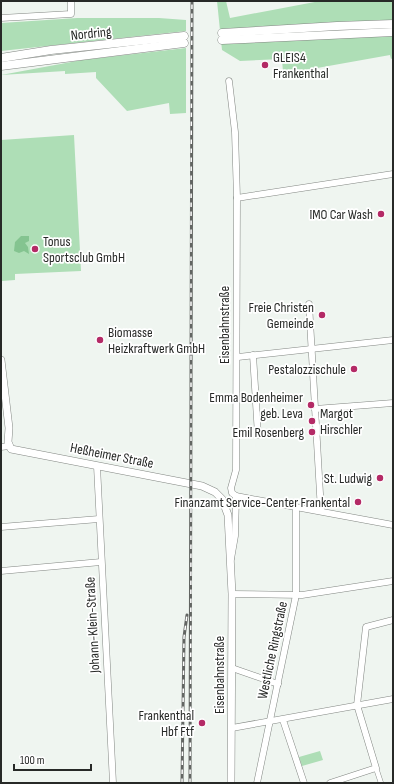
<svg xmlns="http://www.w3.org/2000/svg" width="394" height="784" viewBox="0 0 394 784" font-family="'Sofia Sans Condensed',sans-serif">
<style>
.green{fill:#aedeb6}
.water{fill:#84c490}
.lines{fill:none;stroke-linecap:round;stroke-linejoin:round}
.pedestrian-casing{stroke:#828682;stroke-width:5.5}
.minor-casing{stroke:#828682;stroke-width:7}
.tertiary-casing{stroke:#828682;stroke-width:8}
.secondary-casing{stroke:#828682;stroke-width:9}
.pedestrian{stroke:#fff;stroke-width:4.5}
.minor{stroke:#fff;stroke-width:6}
.tertiary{stroke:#fff;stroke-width:7}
.secondary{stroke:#fff;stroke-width:8}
.rail-casing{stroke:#626562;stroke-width:3}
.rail{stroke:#fff;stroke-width:1.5;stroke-dasharray:4.5;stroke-linecap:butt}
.poi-dot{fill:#b42a66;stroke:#fff;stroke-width:1.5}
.labels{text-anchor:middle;stroke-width:3.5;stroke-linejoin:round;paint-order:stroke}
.street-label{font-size:14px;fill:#272927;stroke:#fff}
.poi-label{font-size:14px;fill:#272927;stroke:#fff;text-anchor:end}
</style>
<rect width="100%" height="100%" fill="#eff5f0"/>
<g class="green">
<path d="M217 1H226L230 18 320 1H393V58L391 59 390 55 306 70 283 72 282 59 240 61 222 50Z"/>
<path d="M77 18H159L186 20V31L1 51V23Z"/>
<path d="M186 48V113L170 114 169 103 127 111 96 78V72L65 74V71L1 75 82 60Z"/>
<path d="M74 135 81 271 15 274V280L2 281 1 140Z"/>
<path d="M320 751 323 760 302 766 299 757Z"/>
</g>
<path class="water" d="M21 236H29V241L25 243 28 247 29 254 24 251 19 253 14 251 15 242Z"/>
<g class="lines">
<defs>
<path id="pedestrian" d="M376 768 381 783"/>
<g id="minor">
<path d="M1 18 71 14V1"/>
<path d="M229 81 235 132 237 198 236 470 231 488 232 493 236 496 235 536 231 559"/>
<path d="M237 198 393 174"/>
<path d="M309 304 321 511"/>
<path d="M253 355 258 435"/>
<path d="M238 357 393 340"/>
<path d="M315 409 393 403"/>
<path d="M1 447 9 446"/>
<path d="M97 466 113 783"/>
<path d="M236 496 393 525"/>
<path d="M1 527 99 519"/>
<path d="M1 571 101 562"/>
<path d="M232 594 302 595 393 581"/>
<path d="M232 668 278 684"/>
<path d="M283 720 304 783"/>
<path d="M232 728 393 699"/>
<path d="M257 783 296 595V507"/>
<path d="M330 783 376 768 357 705 366 627 393 620"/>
</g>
<path id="tertiary" d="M1 360 9 428 8 442 11 449 202 486 215 492 222 499 228 515 232 594 231 783"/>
<g id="secondary">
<path d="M222 33 337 26 393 24"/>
<path d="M222 40 393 32"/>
<path d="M1 58 51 50 184 36"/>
<path d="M1 66 184 43"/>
</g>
</defs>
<use href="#pedestrian" class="pedestrian-casing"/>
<use href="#minor" class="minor-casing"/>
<use href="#tertiary" class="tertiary-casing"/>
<use href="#secondary" class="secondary-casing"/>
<use href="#pedestrian" class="pedestrian"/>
<use href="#minor" class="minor"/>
<use href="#tertiary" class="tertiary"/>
<use href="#secondary" class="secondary"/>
<defs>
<g id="rail">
<path d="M182 783 184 637 187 615"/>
<path d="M190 783C192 522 190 262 192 1"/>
</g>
</defs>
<use href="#rail" class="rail-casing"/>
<use href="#rail" class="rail"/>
</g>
<g class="poi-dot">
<circle cx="265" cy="65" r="4"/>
<circle cx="381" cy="214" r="4"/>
<circle cx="35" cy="249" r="4"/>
<circle cx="322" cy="315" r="4"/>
<circle cx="100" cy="340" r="4"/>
<circle cx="354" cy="369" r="4"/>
<circle cx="311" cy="405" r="4"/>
<circle cx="312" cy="421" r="4"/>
<circle cx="312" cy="432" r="4"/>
<circle cx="380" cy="478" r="4"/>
<circle cx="358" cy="502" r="4"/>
<circle cx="202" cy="723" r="4"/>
</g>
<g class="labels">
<g class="street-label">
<text transform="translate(91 33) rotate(-6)" y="5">Nordring</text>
<text transform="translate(224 325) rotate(-90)" y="5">Eisenbahnstraße</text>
<text transform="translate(112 455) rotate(11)" y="5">Heßheimer Straße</text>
<text transform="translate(92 625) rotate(-93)" y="5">Johann-Klein-Straße</text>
<text transform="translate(272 650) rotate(-78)" y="5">Westliche Ringstraße</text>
<text transform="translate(219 675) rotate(-90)" y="5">Eisenbahnstraße</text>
</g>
<g class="poi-label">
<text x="273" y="62" text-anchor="start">GLEIS4<tspan x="273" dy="16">Frankenthal</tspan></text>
<text x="373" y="219">IMO Car Wash</text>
<text x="43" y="246" text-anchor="start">Tonus<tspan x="43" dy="16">Sportsclub GmbH</tspan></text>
<text x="314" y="312">Freie Christen<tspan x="314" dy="16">Gemeinde</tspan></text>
<text x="108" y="337" text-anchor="start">Biomasse<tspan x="108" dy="16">Heizkraftwerk GmbH</tspan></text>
<text x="346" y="374">Pestalozzischule</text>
<text x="303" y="402">Emma Bodenheimer<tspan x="303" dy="16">geb. Leva</tspan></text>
<text x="320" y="418" text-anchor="start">Margot<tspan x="320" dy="16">Hirschler</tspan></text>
<text x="304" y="437">Emil Rosenberg</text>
<text x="372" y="483">St. Ludwig</text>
<text x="350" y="507">Finanzamt Service-Center Frankental</text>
<text x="194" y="720">Frankenthal<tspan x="194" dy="16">Hbf Ftf</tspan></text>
</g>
</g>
<rect width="394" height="784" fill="none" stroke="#272927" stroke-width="4"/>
<path d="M14 764v6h77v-6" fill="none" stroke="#272927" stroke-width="2"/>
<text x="20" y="764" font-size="12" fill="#272927" stroke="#ffffff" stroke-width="3" paint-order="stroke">100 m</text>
</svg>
